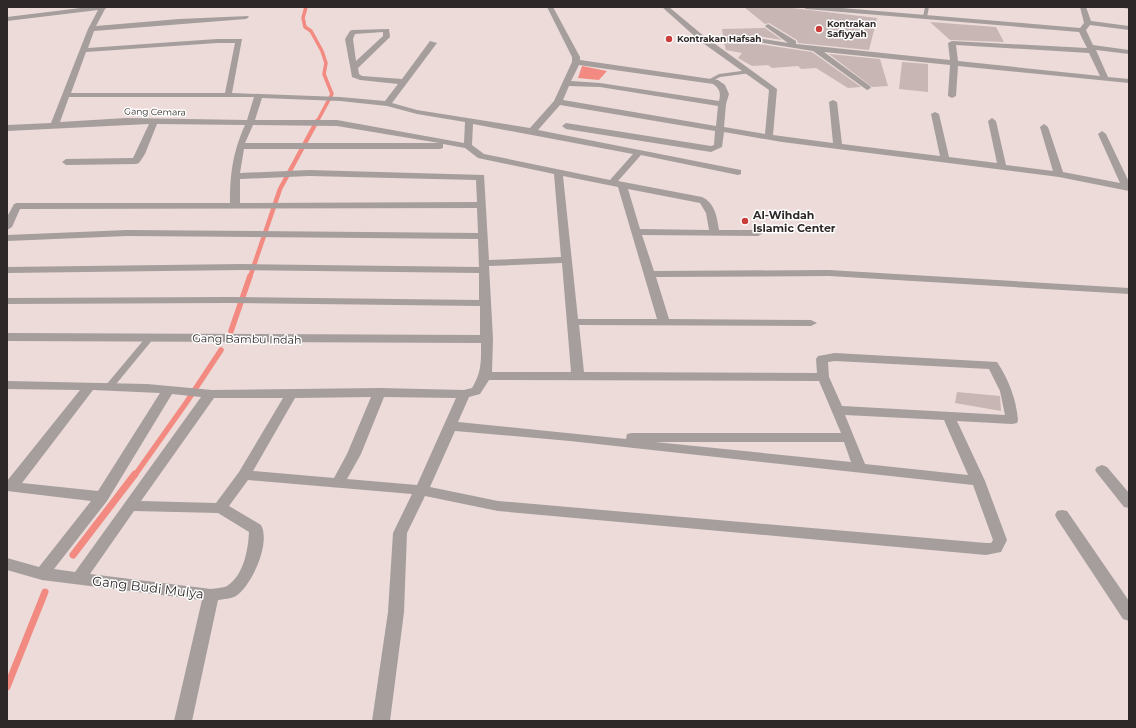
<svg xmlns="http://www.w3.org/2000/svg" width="1136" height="728" viewBox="0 0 1136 728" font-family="Montserrat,sans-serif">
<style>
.water{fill:#f28a81}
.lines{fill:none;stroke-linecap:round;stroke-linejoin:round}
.stream-far3{stroke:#f28a81;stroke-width:3.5}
.stream-far2{stroke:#f28a81;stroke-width:4.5}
.stream-far1{stroke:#f28a81;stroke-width:5.5}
.stream{stroke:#f28a81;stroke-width:7}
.building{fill:#c7b6b4}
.lane{fill:#a59e9d;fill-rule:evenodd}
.street{fill:#a59e9d;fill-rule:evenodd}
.poi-dot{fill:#cb3d3a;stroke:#fff;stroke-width:1.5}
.labels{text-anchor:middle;stroke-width:3;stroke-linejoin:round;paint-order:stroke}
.far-poi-label{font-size:9px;font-weight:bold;fill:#2f2828;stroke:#fff;text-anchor:start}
.far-street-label{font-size:9px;fill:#2f2828;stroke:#fff}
.poi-label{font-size:11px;font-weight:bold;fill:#2f2828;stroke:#fff;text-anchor:start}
.street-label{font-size:11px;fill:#2f2828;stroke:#fff}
.near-street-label{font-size:13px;fill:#2f2828;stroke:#fff}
</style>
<rect width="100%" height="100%" fill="#ecdbd8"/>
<path class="water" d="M582 66 607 71 599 80 578 78Z"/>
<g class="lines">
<path class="stream-far3" d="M306 7 303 18 305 27 311 31 322 51 326 63 324 74 332 94 317 122"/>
<path class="stream-far2" d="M250 277 280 189 317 121"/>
<g class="stream-far1">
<path d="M231 331 250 276"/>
<path d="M135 475 186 403 221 350"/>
</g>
<g class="stream">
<path d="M73 555 135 474"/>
<path d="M7 687 45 592"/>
</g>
</g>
<g class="building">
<path d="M744 7H784L877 18 869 50 798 43 797 40 769 23 765 24Z"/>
<path d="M930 22 996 27 1004 42 950 40Z"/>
<path d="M765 28 782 40 758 36H723L722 29Z"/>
<path d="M724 43 758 44 812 52 861 87 848 88 816 68 801 69 798 66 772 68 768 65 752 66 738 58 742 53 726 50Z"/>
<path d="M829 54 880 59 888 86 872 87Z"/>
<path d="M902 62 928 64V92L899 89Z"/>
<path d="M957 392 1000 396 1001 411 955 403Z"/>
</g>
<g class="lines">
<g class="lane">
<path d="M925 7H929L927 17 925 18 923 17Z"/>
<path d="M749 70 751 71V73L720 77 709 83 706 81 719 74Z"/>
<path d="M147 336H153L154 338 112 389H106L105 387 106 385Z"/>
</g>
<g class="street">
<path d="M89 7H108L105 9 96 26 179 19 248 16 249 17 246 19 94 31 88 48 217 39H242L232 93 340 97 385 101 398 84 360 80 352 77 345 39 350 31 352 30 389 29 390 37 358 68 359 74 362 76 402 79 430 41 437 43 392 103 417 110 530 128 554 101 572 62V57L547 7H553L580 57V60L718 80 725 85 729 94 726 104 724 127 765 134 769 90 700 41 662 7H669L705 37 758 38 788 43 766 27 765 26 768 24 796 41V44L950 60 948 43 952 41 1087 48 1079 32 806 9 803 7H830L1080 28 1084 23 1080 7H1086L1091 21 1129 26V30L1090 25 1086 30 1093 45 1129 50V54L1096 50 1108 77 1129 79V83L958 66 956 96 952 98 948 96 950 65 824 52 870 86 871 88 867 90 813 51 758 42 711 41 777 89 773 135 833 143 829 102 833 100 837 102 842 144 940 156 931 114 935 112 939 114 949 157 997 163 988 121 992 118 996 121 1006 165 1053 171 1040 127 1044 124 1048 127 1063 172 1120 183 1098 134 1102 131 1106 134 1129 182V191L1059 177 782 142 724 132 722 147 711 152 566 129 562 126 566 123 711 146 714 145 715 131 560 105 538 130 741 170V174L738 175 641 155 618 181 702 197C715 203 717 217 719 230H758L763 233 758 236 642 235 654 271 829 270 1129 288V294L829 276 656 277 669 319 811 320 817 323 811 326 579 325 584 372 817 373 816 359 818 356 835 353 997 362C1009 380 1016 399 1018 420L1017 423 1012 424 957 421 985 481 1007 540 1001 552 986 555 498 511 425 496 407 533 404 612 390 721H372L388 612 393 533 412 494 248 480 229 506 261 525C271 543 252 585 236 596 231 599 223 599 218 600L192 721H174L202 600 42 580 7 570V558L39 567 91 501 7 491V481L80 390 7 389V381L147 384 212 390 380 388 464 390 472 388C482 371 481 361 481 343L7 341V333L480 335V306L228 303 7 304V298L228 297 479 300V273L242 270 7 273V267L242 264 479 267 478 239 127 236 7 241V235L127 230 478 233 477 208 20 209 12 227 7 230V217L14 204 17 203H230C230 173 233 152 245 125L157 124 145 154 139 163 136 164 66 165 62 162 66 159 133 158 149 124 7 131V125L51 123 88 29 98 10 7 21V17ZM383 32V36L356 61 353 39 355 34ZM217 43H235L225 93H71L86 52ZM956 45 1089 53 1100 76 958 61ZM579 65 713 84C720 89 721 93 719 101L600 83 571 81ZM569 86 600 87 718 106 716 126 563 100ZM69 97H254L247 120 126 118 60 122ZM262 98 340 101 387 106 417 114 465 122 464 143 337 120H255ZM473 124 633 154 610 180 484 154 472 145ZM253 125 337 126 439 143H245ZM443 144 465 148 478 158 554 174 561 257 489 260 484 175 309 170 240 173 244 149H440L443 148ZM309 176 476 180 477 202 240 203V179ZM563 176 618 187 657 319H578ZM628 189 700 203 706 213 709 230 640 229ZM562 263 571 372H492L493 339 489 266ZM835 361 989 369 1000 391 1005 415 842 406 829 377 828 362ZM489 380 819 381 841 433H632L627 434 626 439 458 422 469 397 480 394ZM93 390 160 393 98 491 22 483ZM172 394 201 397 75 572 54 569 107 501ZM371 397 347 454 334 478 253 471 295 398ZM384 397 456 398 417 485 347 479 361 454ZM214 398H283L239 472 216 503 141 501ZM845 415 944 420 968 475 865 464ZM455 431 570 441 973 485 993 540 991 543H986L498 501 430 487ZM655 442H844L851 462ZM134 511 218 513 249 532C248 550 244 575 227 586 223 588 216 588 211 589L90 574Z"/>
<path d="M1123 7H1129V9L1124 8Z"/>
<path d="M1102 465 1107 467 1129 493V508L1124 507 1097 473 1095 470 1097 467Z"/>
<path d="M1062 510 1067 511 1129 601V621L1123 619 1057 519 1055 515 1057 511Z"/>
</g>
</g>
<g class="poi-dot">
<circle cx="819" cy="29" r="4"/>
<circle cx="669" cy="39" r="4"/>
<circle cx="745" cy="221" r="4"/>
</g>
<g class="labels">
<g class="far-poi-label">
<text x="827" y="27">Kontrakan<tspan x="827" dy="10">Safiyyah</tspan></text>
<text x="677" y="42">Kontrakan Hafsah</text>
</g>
<g class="far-street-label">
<text transform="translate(155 112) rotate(1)" y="3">Gang Cemara</text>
</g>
<g class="poi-label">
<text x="753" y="219">Al-Wihdah<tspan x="753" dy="13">Islamic Center</tspan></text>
</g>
<g class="street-label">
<text transform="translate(247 339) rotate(1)" y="4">Gang Bambu Indah</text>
</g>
<g class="near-street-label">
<text transform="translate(148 587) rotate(7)" y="5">Gang Budi Mulya</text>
</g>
</g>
<rect width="1136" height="728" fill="none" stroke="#2f2828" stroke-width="16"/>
</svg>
